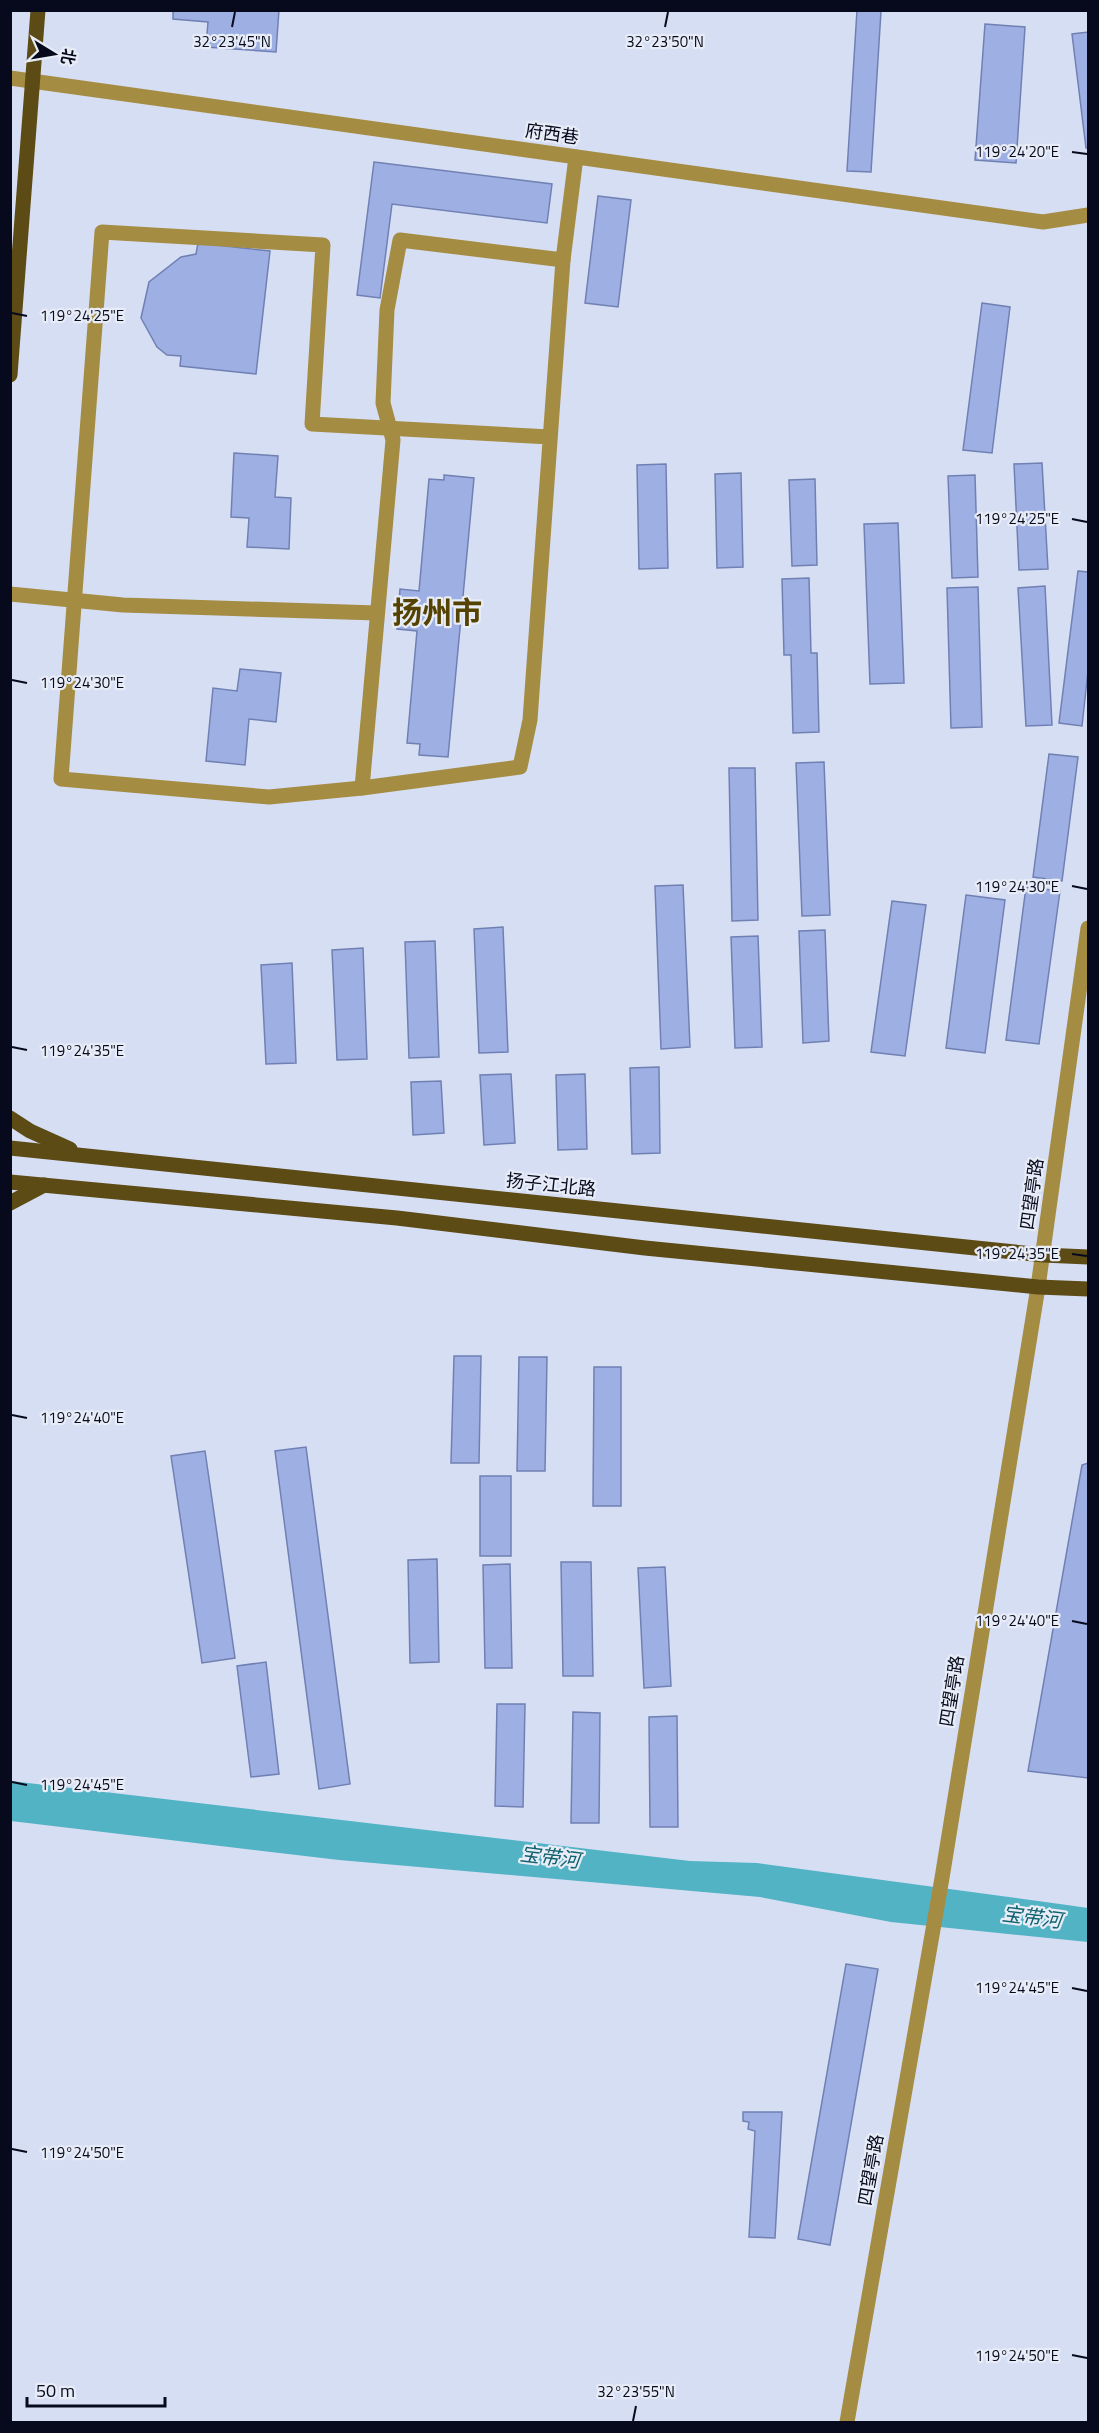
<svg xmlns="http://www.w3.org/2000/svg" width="1099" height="2433" viewBox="0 0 1099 2433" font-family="'Titillium Web','Noto Sans SC',sans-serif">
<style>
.water{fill:#51b3c4}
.building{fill:#9eafe4;stroke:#7080b2;stroke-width:1.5}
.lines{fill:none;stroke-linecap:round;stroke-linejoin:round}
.minor{stroke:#a58c43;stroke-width:15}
.major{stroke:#5d4b16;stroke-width:15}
.ticks{fill:none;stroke:#060a1c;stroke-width:2}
.labels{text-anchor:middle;stroke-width:4.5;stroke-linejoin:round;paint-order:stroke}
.street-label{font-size:18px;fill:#060a1c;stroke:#e7ecf7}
.water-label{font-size:20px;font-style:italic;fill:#10626e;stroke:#e7ecf7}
.town-label{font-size:30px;font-weight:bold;fill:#554200;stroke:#e7ecf7}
.ticks-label{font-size:15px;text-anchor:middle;fill:#060a1c;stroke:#e7ecf7;stroke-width:4.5;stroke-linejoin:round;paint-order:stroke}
</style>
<rect width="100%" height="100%" fill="#d6def4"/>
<path class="water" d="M11 1781 690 1861 757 1863 1067 1905 1088 1908V1942L891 1922 760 1897 339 1860 11 1821Z"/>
<g class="building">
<path d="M173 10H279L276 52 206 47 208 22 173 19Z"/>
<path d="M857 10 881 11 871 172 847 171Z"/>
<path d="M985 24 1025 27 1016 163 975 160Z"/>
<path d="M1088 32V148H1086L1072 34Z"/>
<path d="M374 162 552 184 547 223 392 204 380 298 357 295Z"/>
<path d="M598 196 631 200 618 307 585 303Z"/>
<path d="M198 243 270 251 256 374 180 366 181 356 167 355 157 347 141 318 149 282 181 257 196 254Z"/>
<path d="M982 303 1010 307 992 453 963 450Z"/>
<path d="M234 453 278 456 275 497 291 498 289 549 247 547 249 518 231 517Z"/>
<path d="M1042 463 1048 569 1019 570 1014 464Z"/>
<path d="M666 464 668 568 639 569 637 465Z"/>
<path d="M741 473 743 567 717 568 715 474Z"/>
<path d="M444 475 474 478 448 757 419 755 420 744 407 743 417 631 397 629 400 589 419 591 429 479 444 480Z"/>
<path d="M975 475 978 577 952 578 948 476Z"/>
<path d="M815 479 817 565 792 566 789 480Z"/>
<path d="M898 523 904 683 870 684 864 524Z"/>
<path d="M1078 571 1088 572V671L1082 726 1059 723Z"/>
<path d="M809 578 811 653H817L819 732 793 733 791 655H784L782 579Z"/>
<path d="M1045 586 1052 725 1026 726 1018 588Z"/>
<path d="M978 587 982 727 951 728 947 588Z"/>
<path d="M240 669 281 673 276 722 249 719 245 765 206 761 213 688 237 691Z"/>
<path d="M1049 754 1078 757 1062 881 1033 877Z"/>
<path d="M824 762 830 915 802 916 796 763Z"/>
<path d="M729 768H755L758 920 732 921Z"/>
<path d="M683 885 690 1047 661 1049 655 886Z"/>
<path d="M1026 887 1060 891 1039 1044 1006 1040Z"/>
<path d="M966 895 1005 900 985 1053 946 1048Z"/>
<path d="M892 901 926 905 905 1056 871 1052Z"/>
<path d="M503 927 508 1052 479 1053 474 929Z"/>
<path d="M825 930 829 1041 803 1043 799 931Z"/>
<path d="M758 936 762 1047 735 1048 731 937Z"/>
<path d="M435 941 439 1057 409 1058 405 942Z"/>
<path d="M363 948 367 1059 337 1060 332 950Z"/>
<path d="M292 963 296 1063 266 1064 261 965Z"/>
<path d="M659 1067 660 1153 632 1154 630 1068Z"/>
<path d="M511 1074 515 1143 484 1145 480 1075Z"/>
<path d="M585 1074 587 1149 558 1150 556 1075Z"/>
<path d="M441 1081 444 1133 413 1135 411 1082Z"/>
<path d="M454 1356H481L479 1463H451Z"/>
<path d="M519 1357H547L545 1471H517Z"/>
<path d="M594 1367H621V1506H593Z"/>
<path d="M306 1447 350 1784 319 1789 275 1451Z"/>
<path d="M205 1451 235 1658 202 1663 171 1456Z"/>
<path d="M1088 1463V1778L1028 1771 1082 1465Z"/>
<rect x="480" y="1476" width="31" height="80"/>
<path d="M437 1559 439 1662 410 1663 408 1560Z"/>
<path d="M561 1562H591L593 1676H563Z"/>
<path d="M510 1564 512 1668H485L483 1565Z"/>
<path d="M665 1567 671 1686 644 1688 638 1568Z"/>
<path d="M266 1662 279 1774 251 1777 237 1666Z"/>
<path d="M497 1704H525L523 1807 495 1806Z"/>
<path d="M573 1712 600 1713 599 1823H571Z"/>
<path d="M677 1716 678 1827H650L649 1717Z"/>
<path d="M846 1964 878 1969 830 2245 798 2239Z"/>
<path d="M743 2112H782L775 2238 749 2237 755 2131 748 2129 749 2122 743 2121Z"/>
</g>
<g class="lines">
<g class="minor">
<path d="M10 78 1043 222 1088 215"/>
<path d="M550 437 312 424 323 245 102 232 61 779 269 797 362 788 520 767 530 720 563 260 576 157"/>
<path d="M10 594 123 605 377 613"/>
<path d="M362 788 393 440 383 403 387 310 400 240 563 260"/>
<path d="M847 2422 942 1878 1038 1287 1088 928"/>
</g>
<g class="major">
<path d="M10 375 38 10"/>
<path d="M10 1118 30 1131 70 1149"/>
<path d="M10 1148 1043 1255 1088 1257"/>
<path d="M10 1182 397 1218 645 1248 1038 1287 1088 1289"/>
<path d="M10 1203 44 1185"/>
</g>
</g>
<path class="ticks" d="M232 27 235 12M665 27 668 12M1072 152 1087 154M12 313 27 316M1072 519 1087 522M12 680 27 683M1072 886 1087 889M12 1047 27 1050M1072 1254 1087 1256M12 1415 27 1418M1072 1621 1087 1624M12 1782 27 1785M1072 1988 1087 1991M12 2149 27 2152M1072 2355 1087 2358M633 2421 636 2406"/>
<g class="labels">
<g class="street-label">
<text transform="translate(552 134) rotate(8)" y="6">府西巷</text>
<text transform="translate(551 1185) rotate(6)" y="6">扬子江北路</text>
<text transform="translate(1032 1194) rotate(-82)" y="6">四望亭路</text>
<text transform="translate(952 1691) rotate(-81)" y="6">四望亭路</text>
<text transform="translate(871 2170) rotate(-80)" y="6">四望亭路</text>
</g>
<g class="water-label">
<text transform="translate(550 1857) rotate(7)" y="7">宝带河</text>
<text transform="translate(1032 1917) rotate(7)" y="7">宝带河</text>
</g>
<g class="town-label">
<text x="437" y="623">扬州市</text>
</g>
</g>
<g class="ticks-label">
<text x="232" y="47">32°23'45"N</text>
<text x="665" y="47">32°23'50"N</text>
<text x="1017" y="157">119°24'20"E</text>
<text x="82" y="321">119°24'25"E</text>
<text x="1017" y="524">119°24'25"E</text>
<text x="82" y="688">119°24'30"E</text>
<text x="1017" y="892">119°24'30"E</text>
<text x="82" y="1056">119°24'35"E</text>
<text x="1017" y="1259">119°24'35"E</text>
<text x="82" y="1423">119°24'40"E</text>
<text x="1017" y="1626">119°24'40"E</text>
<text x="82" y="1790">119°24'45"E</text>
<text x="1017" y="1993">119°24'45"E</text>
<text x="82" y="2158">119°24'50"E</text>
<text x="1017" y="2361">119°24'50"E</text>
<text x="636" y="2397">32°23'55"N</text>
</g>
<rect width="1099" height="2433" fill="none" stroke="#060a1c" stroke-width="24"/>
<g transform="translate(54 54) rotate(101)" stroke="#e7ecf7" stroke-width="4.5" paint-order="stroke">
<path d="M0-4.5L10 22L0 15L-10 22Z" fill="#060a1c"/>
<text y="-9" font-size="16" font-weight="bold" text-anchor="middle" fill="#060a1c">北</text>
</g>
<path d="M27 2397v9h138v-9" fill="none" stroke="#060a1c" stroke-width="3"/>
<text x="36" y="2397" font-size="18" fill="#060a1c" stroke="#e7ecf7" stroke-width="4.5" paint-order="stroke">50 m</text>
</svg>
